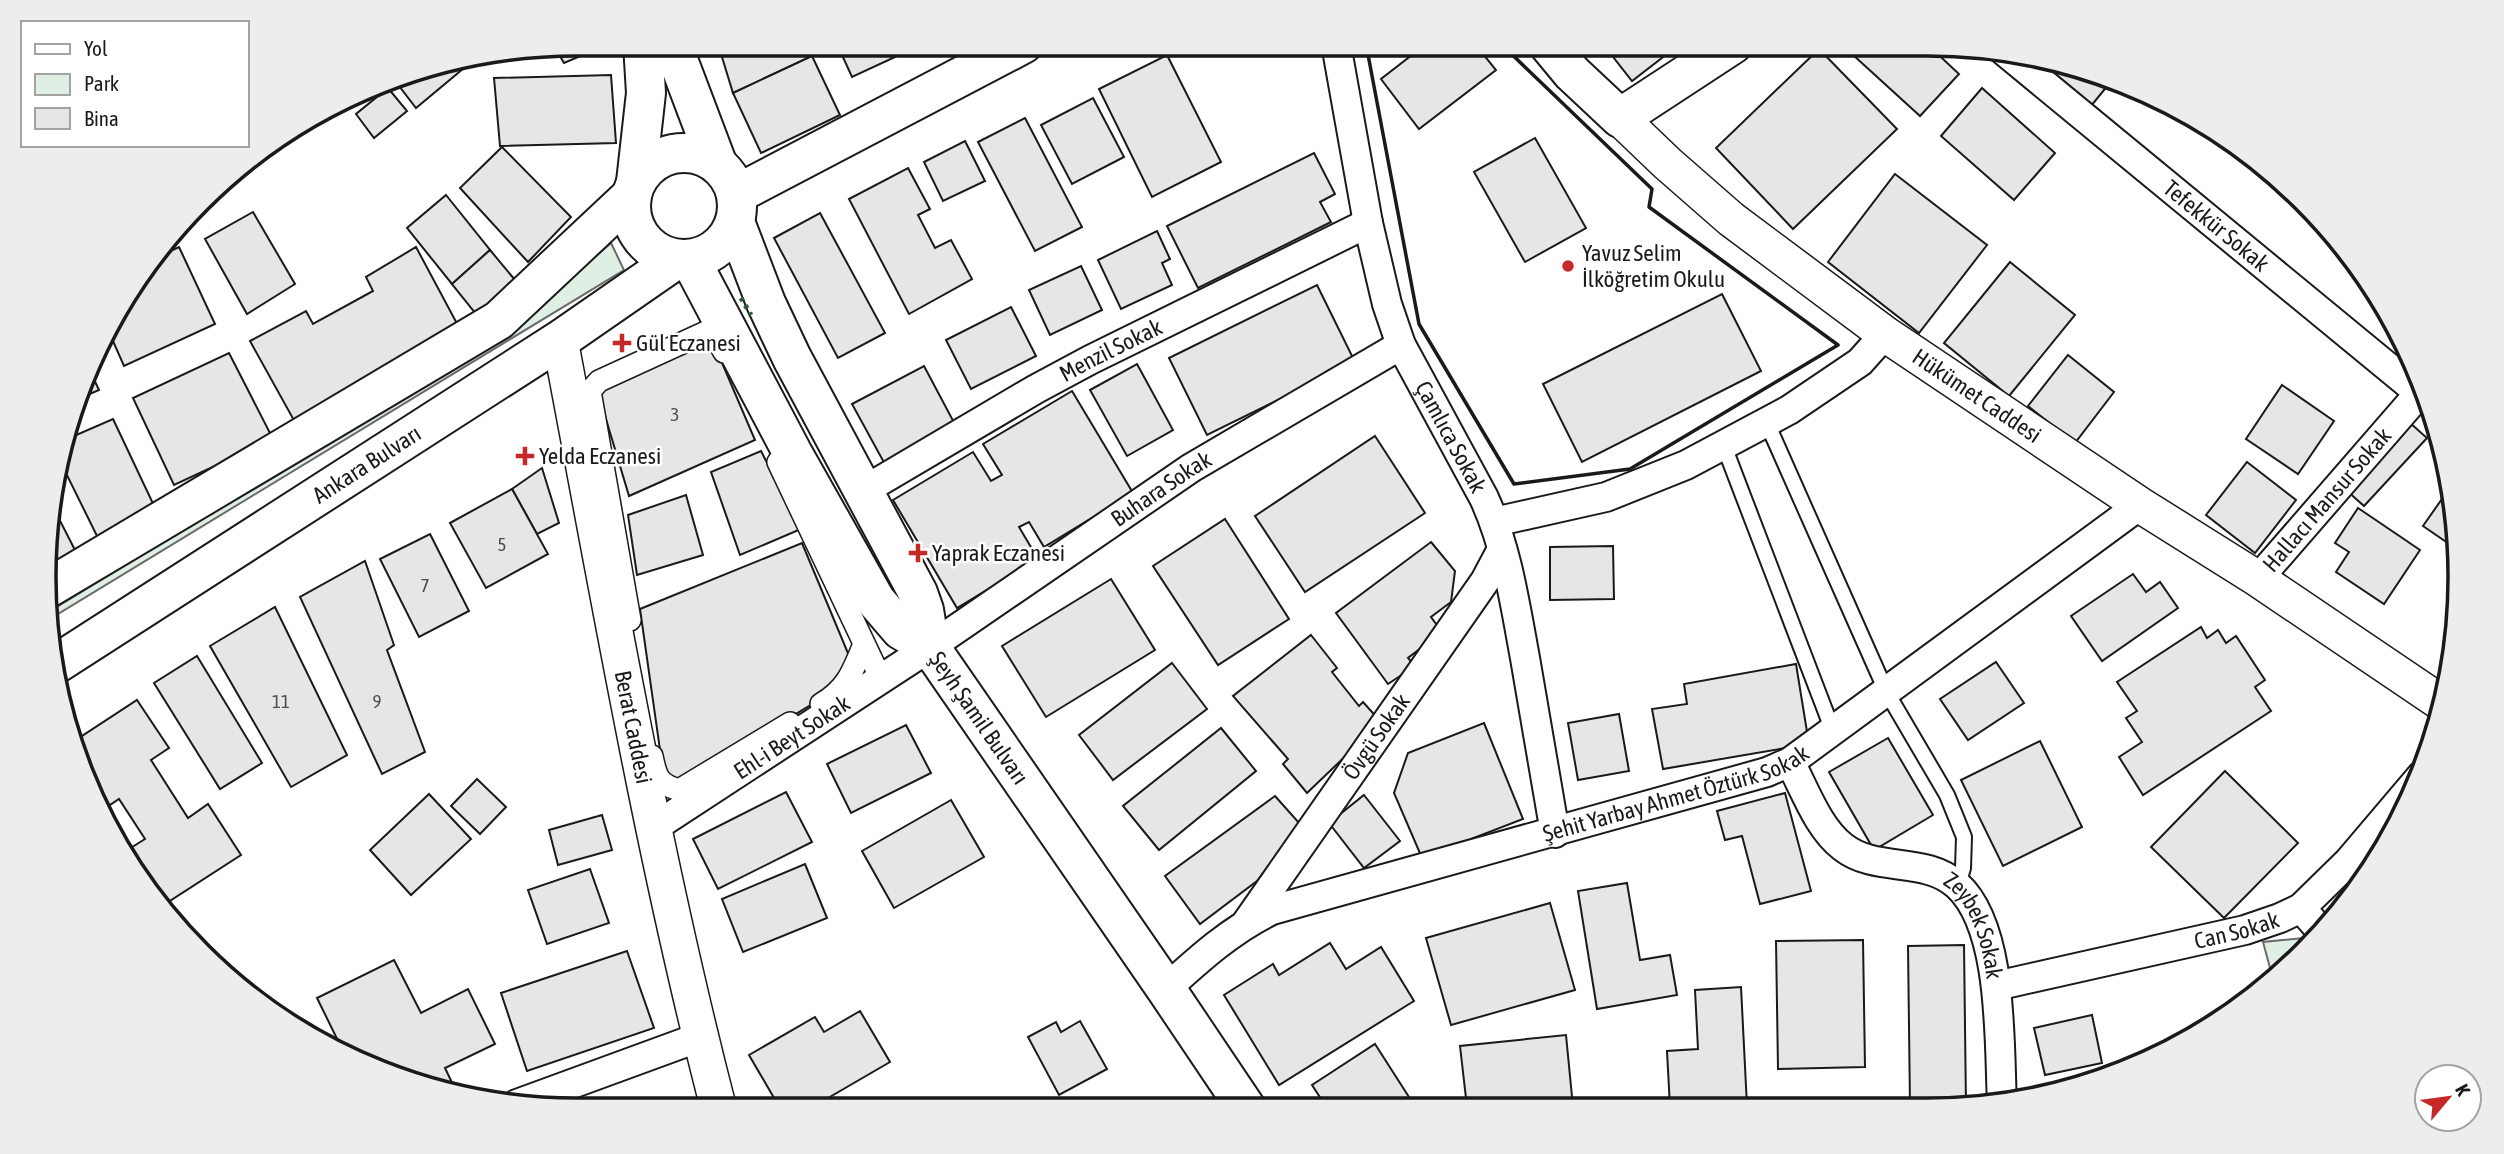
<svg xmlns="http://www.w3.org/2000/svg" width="2504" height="1154" viewBox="0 0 2504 1154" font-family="'Asap Condensed',sans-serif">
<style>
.green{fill:#e0efe3;stroke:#6a6a6a;stroke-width:2}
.building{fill:#e6e6e6;stroke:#1a1a1a;stroke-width:2}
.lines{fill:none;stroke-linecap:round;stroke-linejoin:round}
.service-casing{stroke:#1a1a1a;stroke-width:18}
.pedestrian-casing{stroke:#1a1a1a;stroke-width:24}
.minor-casing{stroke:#1a1a1a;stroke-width:32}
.tertiary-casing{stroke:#1a1a1a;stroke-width:38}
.secondary-casing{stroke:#1a1a1a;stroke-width:42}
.service{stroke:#fff;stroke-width:14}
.pedestrian{stroke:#fff;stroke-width:21}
.minor{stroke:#fff;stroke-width:28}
.tertiary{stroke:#fff;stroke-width:35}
.secondary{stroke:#fff;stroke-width:38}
.hedge{stroke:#2b5a34;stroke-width:5;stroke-dasharray:3.5 5;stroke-linecap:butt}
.wall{stroke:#1a1a1a;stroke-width:3.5}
.poi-dot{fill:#c62828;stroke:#fff;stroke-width:2.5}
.labels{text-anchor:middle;stroke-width:5;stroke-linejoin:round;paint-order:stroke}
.number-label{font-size:19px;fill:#4d4d4d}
.street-label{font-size:23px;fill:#1a1a1a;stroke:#fff}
.poi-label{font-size:23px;fill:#1a1a1a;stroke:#fff;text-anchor:start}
.rim{fill:none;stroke:#1a1a1a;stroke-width:3.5}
</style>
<rect width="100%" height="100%" fill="#fff"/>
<g class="green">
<path d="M611 243 624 270 48 620 47 613 476 350 556 290Z"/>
<path d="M2314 937 2273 979 2263 942Z"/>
</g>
<g class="building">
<path d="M577 44H609L564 63 557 51 540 58 536 50Z"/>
<path d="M718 44H806L812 56 733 93Z"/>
<path d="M837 44H904L908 51 852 77Z"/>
<path d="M1412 44H1475L1496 70 1419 129 1381 79 1417 51Z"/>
<path d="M1603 44H1680L1632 81Z"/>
<path d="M1841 44H1927L1959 74 1920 116Z"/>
<path d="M1819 49 1897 129 1793 229 1716 148Z"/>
<path d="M2028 54H2031L2113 79 2091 106Z"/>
<path d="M1167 55 1221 162 1152 197 1099 89Z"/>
<path d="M812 56 840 115 761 153 733 93Z"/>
<path d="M461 63 464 68 416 108 393 78 405 72Z"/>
<path d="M611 75 616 143 500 146 494 78Z"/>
<path d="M388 88 407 111 374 138 356 114Z"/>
<path d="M1982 88 2055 153 2014 200 1941 136Z"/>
<path d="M1093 98 1124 157 1072 184 1041 125Z"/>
<path d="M1025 118 1082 227 1035 251 978 142Z"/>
<path d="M1535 138 1586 228 1525 262 1474 172Z"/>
<path d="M965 141 985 181 943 201 924 162Z"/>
<path d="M502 147 571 217 528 262 460 188Z"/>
<path d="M1314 153 1335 194 1320 202 1331 222 1198 288 1167 226Z"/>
<path d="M908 168 930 209 918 215 935 248 951 240 972 279 909 314 849 199Z"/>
<path d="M1895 174 1987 245 1919 333 1828 262Z"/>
<path d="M446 195 490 250 452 284 407 228Z"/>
<path d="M253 212 295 284 247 314 205 239Z"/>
<path d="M820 213 885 333 838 358 774 238Z"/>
<path d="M1157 231 1170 259 1162 263 1172 285 1121 309 1098 260Z"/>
<path d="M179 247 215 324 124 366 108 330 115 311 160 256Z"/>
<path d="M416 247 461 331 296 424 250 341 306 311 313 324 373 291 366 277Z"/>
<path d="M490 250 515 280 476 314 452 284Z"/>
<path d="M2010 262 2075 315 2009 396 1944 343Z"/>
<path d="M1081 266 1102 310 1050 335 1029 290Z"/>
<path d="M1317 285 1355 362 1207 435 1169 358Z"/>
<path d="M1722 294 1761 371 1582 462 1543 384Z"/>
<path d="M1011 307 1036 356 971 389 946 340Z"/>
<path d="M711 337 755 440 629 496 597 389Z"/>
<path d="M229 353 273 439 174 485 133 398Z"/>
<path d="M2068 355 2114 392 2075 443 2028 406Z"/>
<path d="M1137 364 1173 430 1127 456 1090 390Z"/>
<path d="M924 366 958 430 887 468 852 404Z"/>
<path d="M91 373 99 390 83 397Z"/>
<path d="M2282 385 2334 421 2298 474 2246 439Z"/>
<path d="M1072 391 1133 493 1044 547 1029 522 1019 527 1038 559 957 608 893 500 973 452 991 481 1002 475 983 444Z"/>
<path d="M113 419 157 512 98 538 59 459 67 439Z"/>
<path d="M2409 422 2427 438 2364 506 2346 490Z"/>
<path d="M1375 436 1425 513 1305 592 1255 516Z"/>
<path d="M761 451 801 529 740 555 711 472Z"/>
<path d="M2247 462 2296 500 2255 553 2206 515Z"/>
<path d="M542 468 559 523 537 534 512 489Z"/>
<path d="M2451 486 2458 550 2423 526Z"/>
<path d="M512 489 548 554 486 588 450 523Z"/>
<path d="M686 495 703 555 637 575 628 515Z"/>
<path d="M51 503 77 554 45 568Z"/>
<path d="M2358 508 2420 550 2384 604 2336 572 2349 552 2335 543Z"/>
<path d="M1225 519 1289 619 1218 665 1153 566Z"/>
<path d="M430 534 469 611 419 637 380 559Z"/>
<path d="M1431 542 1455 571 1451 602 1431 617 1442 632 1408 658 1415 666 1388 684 1336 613Z"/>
<path d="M802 543 850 658 835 690 680 785 663 771 640 609Z"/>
<path d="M1613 546 1614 599 1550 600V547Z"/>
<path d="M365 561 394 645 387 650 425 752 382 774 300 597Z"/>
<path d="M2133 574 2146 592 2160 582 2178 608 2102 661 2071 616Z"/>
<path d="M1111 579 1155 650 1046 717 1002 646Z"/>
<path d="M275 607 347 755 291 787 210 646Z"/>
<path d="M2201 627 2207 638 2218 630 2226 643 2236 636 2265 680 2255 687 2271 711 2143 795 2119 757 2142 742 2126 718 2137 711 2117 682Z"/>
<path d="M1311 635 1337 668 1332 672 1359 706 1363 702 1381 722 1307 793 1283 764 1288 759 1233 696Z"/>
<path d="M197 656 262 763 220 789 154 683Z"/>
<path d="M1996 662 2024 703 1968 740 1940 699Z"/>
<path d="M1172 663 1207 709 1113 780 1079 735Z"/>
<path d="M1796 664 1809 744 1663 769 1652 709 1687 704 1684 684Z"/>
<path d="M137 700 169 748 151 760 188 818 208 804 241 855 165 904 129 849 145 839 119 799 104 809 76 740Z"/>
<path d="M1619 714 1629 771 1578 780 1568 723Z"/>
<path d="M1484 723 1523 819 1422 858 1394 793 1408 753Z"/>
<path d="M906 725 931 773 851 813 827 764Z"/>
<path d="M1221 728 1256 771 1159 850 1123 806Z"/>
<path d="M1888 738 1933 815 1874 850 1829 772Z"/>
<path d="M2040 741 2082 827 2003 866 1961 780Z"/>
<path d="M2225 771 2298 843 2224 918 2151 847Z"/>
<path d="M477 779 506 807 480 834 451 806Z"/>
<path d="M786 792 812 842 718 889 693 839Z"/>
<path d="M1785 793 1811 891 1760 904 1742 836 1725 840 1717 811Z"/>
<path d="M429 794 471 839 411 895 370 850Z"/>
<path d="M1364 795 1400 841 1364 868 1329 823Z"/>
<path d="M1275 796 1300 824 1257 881 1200 924 1165 876Z"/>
<path d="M951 800 984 857 894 908 862 851Z"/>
<path d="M602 815 612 850 558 865 549 830Z"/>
<path d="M805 864 827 918 743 952 722 899Z"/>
<path d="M590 869 609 923 547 944 528 890Z"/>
<path d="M1627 883 1640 960 1670 955 1677 995 1597 1009 1578 891Z"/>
<path d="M1550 903 1575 990 1451 1025 1426 938Z"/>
<path d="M1863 940 1865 1067 1778 1069 1776 941Z"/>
<path d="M1330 943 1346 969 1381 947 1414 1001 1279 1085 1224 995 1273 964 1279 975Z"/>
<path d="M1964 945 1966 1106H1910L1908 946Z"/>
<path d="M627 951 654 1028 527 1071 501 993Z"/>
<path d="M394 960 421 1013 468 989 495 1044 445 1068 455 1089 448 1092 373 1070 343 1051 317 998Z"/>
<path d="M1741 987 1747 1106 1670 1107 1667 1051 1698 1049 1695 990Z"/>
<path d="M860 1011 890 1062 809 1109 781 1110 749 1055 815 1017 824 1032Z"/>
<path d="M2092 1015 2102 1063 2045 1075 2034 1028Z"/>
<path d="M1080 1021 1107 1069 1059 1095 1028 1037 1056 1022 1061 1032Z"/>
<path d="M1566 1035 1573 1107H1467L1460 1046Z"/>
<path d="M1375 1044 1416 1108H1327L1312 1085Z"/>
<path d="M654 1100 657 1110H622Z"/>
</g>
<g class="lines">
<defs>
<g id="service">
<path d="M1767 423 1886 691 1947 795 1964 837 1963 868 1958 885"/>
<path d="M1724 446 1833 731"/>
</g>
<g id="pedestrian">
<path d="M778 462 881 679"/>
<path d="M630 620 590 391 599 381 706 332 717 339 724 352"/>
<path d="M821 704C847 689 853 671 864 644"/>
<path d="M652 756C656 776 658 784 679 790L790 723"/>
</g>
<g id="minor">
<path id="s1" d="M1336 44 1368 223 1387 304 1401 345 1484 498C1507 548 1515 604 1525 658 1535 716 1545 775 1555 833"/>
<path id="s2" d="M2004 51 2428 400"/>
<path id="s3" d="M863 491 1036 389 1090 360 1368 223"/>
<path d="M1494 522 1606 497 1686 465 1789 410 1860 362 1885 334"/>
<path id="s4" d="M2258 579 2424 388"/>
<path id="s5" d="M1790 762C1805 790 1818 828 1843 847 1876 873 1925 856 1957 885 2004 927 1999 1045 2002 1104"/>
<path id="s6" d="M653 828 930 647 1191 468 1401 345"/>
<path d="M2301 908 2321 931"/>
<path id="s7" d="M1247 922 1485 581 1502 549"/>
<path id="s8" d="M1996 986 2245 930 2280 918 2301 908 2348 862 2421 776"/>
<path id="s9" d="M1166 989C1200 958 1231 930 1272 910L1767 772 1790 762 2140 505"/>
<path d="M517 1104 700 1037"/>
</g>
<g id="tertiary">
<path id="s10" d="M1620 118 1667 163 1731 219 1885 334 2140 505 2258 579 2443 704"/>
<path id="s11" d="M560 340C609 597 653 856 719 1110"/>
</g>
<g id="secondary">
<path d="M672 44 717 163"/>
<path d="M1548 44 1572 73 1620 118 1733 44"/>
<circle cx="684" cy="206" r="53"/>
<path d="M636 182 646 93 643 44"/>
<path d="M737 194 1023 44"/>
<path id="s12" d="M735 222 766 303 792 358 918 593 924 610 930 647 1166 989 1246 1108"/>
<path d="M690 259 792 452 876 601 901 630 930 647"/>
<path d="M45 590 499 320 631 196"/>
<path id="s13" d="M53 666 560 340 677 259"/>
</g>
</defs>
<use href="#service" class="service-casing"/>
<use href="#pedestrian" class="pedestrian-casing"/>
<use href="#minor" class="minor-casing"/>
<use href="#tertiary" class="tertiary-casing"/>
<use href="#secondary" class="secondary-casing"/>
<use href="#service" class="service"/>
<use href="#pedestrian" class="pedestrian"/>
<use href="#minor" class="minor"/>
<use href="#tertiary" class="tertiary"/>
<use href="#secondary" class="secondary"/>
<path class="hedge" d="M741 298 751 315"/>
<path class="wall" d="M1366 44 1419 324 1514 484 1630 469 1838 345 1649 207 1652 189 1501 44"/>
</g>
<g class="poi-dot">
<circle cx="1568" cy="266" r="7"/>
<path d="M618.5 332.5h7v7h7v7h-7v7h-7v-7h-7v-7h7z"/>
<path d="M521.5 445.5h7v7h7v7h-7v7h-7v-7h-7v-7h7z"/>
<path d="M914.5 542.5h7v7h7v7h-7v7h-7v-7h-7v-7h7z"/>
</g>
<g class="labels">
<g class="number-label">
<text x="675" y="421">3</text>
<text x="502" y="551">5</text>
<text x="425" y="592">7</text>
<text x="281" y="708">11</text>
<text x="377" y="708">9</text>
</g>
<g class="street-label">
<text dy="8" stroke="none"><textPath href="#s2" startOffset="275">Tefekkür Sokak</textPath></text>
<text dy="8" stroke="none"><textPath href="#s3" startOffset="285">Menzil Sokak</textPath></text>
<text dy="8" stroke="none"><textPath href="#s10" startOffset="453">Hükümet Caddesi</textPath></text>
<text dy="8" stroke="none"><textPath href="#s1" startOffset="413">Çamlıca Sokak</textPath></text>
<text dy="8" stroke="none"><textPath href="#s13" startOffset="373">Ankara Bulvarı</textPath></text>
<text dy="8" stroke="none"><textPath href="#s6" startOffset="611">Buhara Sokak</textPath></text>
<text dy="8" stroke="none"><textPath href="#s4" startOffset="105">Hallacı Mansur Sokak</textPath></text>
<text dy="8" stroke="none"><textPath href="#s12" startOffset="556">Şeyh Şamil Bulvarı</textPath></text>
<text dy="8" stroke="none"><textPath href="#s11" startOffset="394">Berat Caddesi</textPath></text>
<text dy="8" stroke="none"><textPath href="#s6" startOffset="166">Ehl-i Beyt Sokak</textPath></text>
<text dy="8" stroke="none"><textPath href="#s7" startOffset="226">Övgü Sokak</textPath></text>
<text dy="8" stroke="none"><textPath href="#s9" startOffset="553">Şehit Yarbay Ahmet Öztürk Sokak</textPath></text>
<text dy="8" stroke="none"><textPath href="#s8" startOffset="247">Can Sokak</textPath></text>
<text dy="8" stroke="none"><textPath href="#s5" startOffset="268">Zeybek Sokak</textPath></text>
</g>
<g class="poi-label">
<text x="1582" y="261">Yavuz Selim<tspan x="1582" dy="26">İlköğretim Okulu</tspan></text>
<text x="636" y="351">Gül Eczanesi</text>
<text x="539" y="464">Yelda Eczanesi</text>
<text x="932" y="561">Yaprak Eczanesi</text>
</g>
</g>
<path d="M0 0H2504V1154H0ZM577 56H1927A521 521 0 0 1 2448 577V577A521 521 0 0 1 1927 1098H577A521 521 0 0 1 56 577V577A521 521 0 0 1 577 56Z" fill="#ededed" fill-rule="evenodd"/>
<path class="rim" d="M577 56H1927A521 521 0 0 1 2448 577V577A521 521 0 0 1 1927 1098H577A521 521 0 0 1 56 577V577A521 521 0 0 1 577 56Z"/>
<rect x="21" y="21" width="228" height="126" fill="#ffffff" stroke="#a3a3a3" stroke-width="2"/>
<rect x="35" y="44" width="35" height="10" fill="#ffffff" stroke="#a3a3a3" stroke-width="2"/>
<text x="84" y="56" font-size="21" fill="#1a1a1a">Yol</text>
<rect x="35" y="74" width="35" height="21" fill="#e0efe3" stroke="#a3a3a3" stroke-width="2"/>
<text x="84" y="91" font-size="21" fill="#1a1a1a">Park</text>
<rect x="35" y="108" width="35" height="21" fill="#e6e6e6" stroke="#a3a3a3" stroke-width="2"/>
<text x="84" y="126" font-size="21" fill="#1a1a1a">Bina</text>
<g transform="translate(2448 1098) rotate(61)"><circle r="33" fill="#ffffff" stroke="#a3a3a3" stroke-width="2"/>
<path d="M0-5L12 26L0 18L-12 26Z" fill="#c62828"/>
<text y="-10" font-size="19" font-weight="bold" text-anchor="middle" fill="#1a1a1a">K</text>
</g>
</svg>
